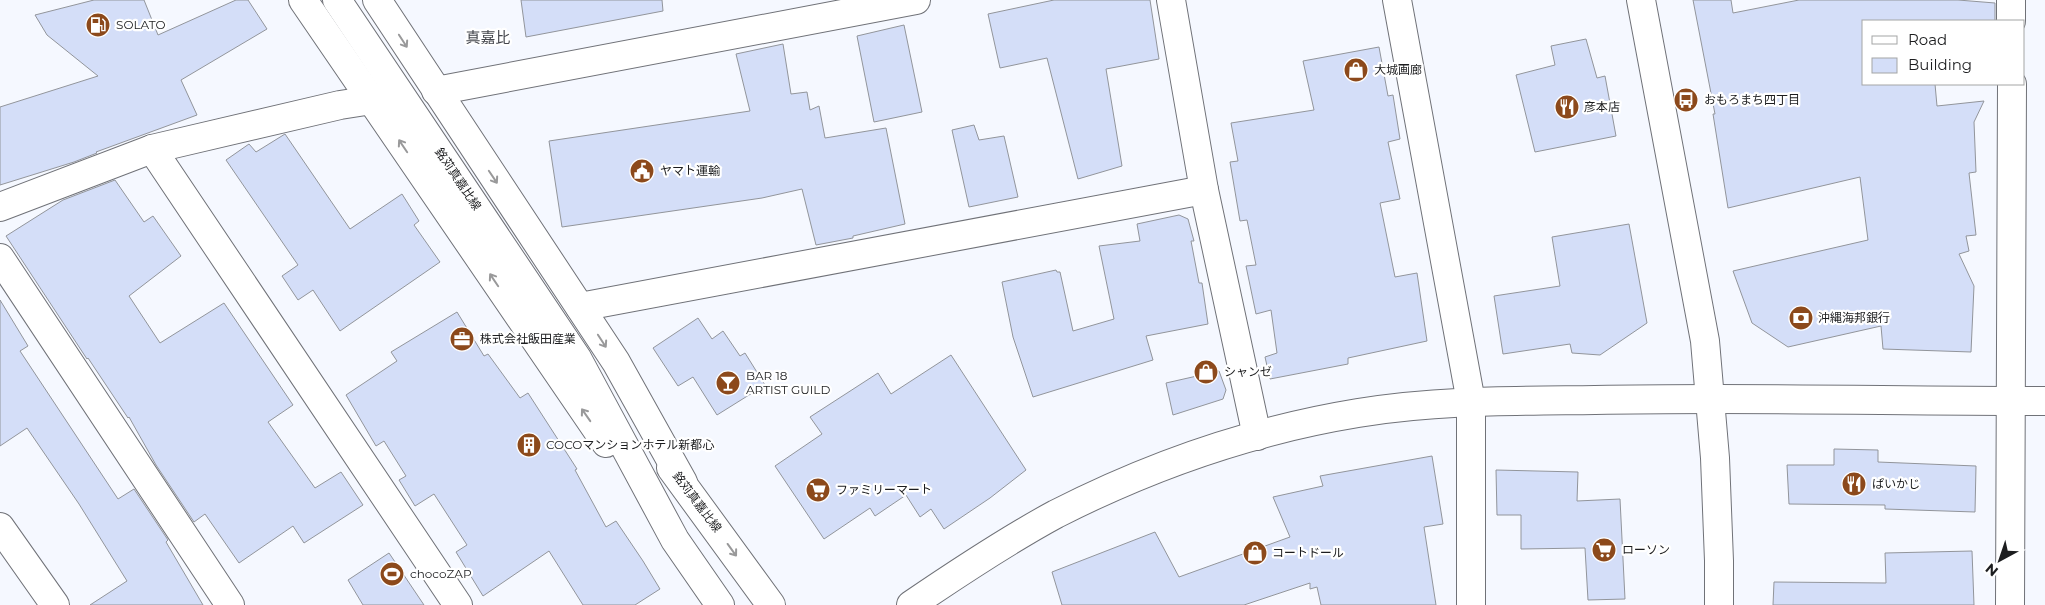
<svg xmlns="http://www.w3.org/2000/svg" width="2045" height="605" viewBox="0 0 2045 605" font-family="Montserrat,'Noto Sans JP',sans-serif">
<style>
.building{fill:#d4def8;stroke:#92959b}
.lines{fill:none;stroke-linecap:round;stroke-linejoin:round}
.street-casing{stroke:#707278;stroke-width:30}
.secondary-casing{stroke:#707278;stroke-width:30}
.street{stroke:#fff;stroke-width:28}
.secondary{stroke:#fff;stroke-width:28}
.oneway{stroke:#99999a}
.labels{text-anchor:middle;stroke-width:4.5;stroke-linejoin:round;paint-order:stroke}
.poi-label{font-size:12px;fill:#1c1d1f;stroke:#fff;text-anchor:start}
.street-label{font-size:12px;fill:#1c1d1f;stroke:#fff}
.quarter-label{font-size:15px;fill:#44464c;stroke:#fff}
</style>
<rect width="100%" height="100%" fill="#f5f8ff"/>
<g class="building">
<path d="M94 0H144L158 35 236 0H248L267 29 181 80 197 115 96 152 97 153 74 162 0 185V107L98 76 47 35 35 15Z"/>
<path d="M521 0H662L663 11 526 37Z"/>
<path d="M1054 0H1150L1159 59 1106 69 1122 166 1078 179 1047 58 1000 68 988 14Z"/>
<path d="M1693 0H1731L1733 13 1799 0H1958L1995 3V21H1864V84H1935L1937 106 1984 101 1974 122 1976 172 1969 173 1976 235 1966 236 1969 251 1959 254 1974 286 1971 352 1883 349 1881 326 1788 347 1752 323 1733 271 1868 240 1860 177 1728 208 1713 114H1715Z"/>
<path d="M904 25 922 112 874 122 857 36Z"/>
<path d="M1586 39 1597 78 1605 76 1616 136 1535 152 1516 75 1555 65 1551 46Z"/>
<path d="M783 44 791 94 807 92 810 110 819 106 825 138 886 128 905 224 853 236V238L816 245 802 189 762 198 562 227 549 141 750 111 736 54Z"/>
<path d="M1379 47 1388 96 1393 95 1400 139 1388 142 1400 199 1380 203 1395 277 1417 273 1427 341 1348 358V364L1270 379 1265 357 1277 353 1271 310 1256 314 1246 266 1256 265 1247 220 1240 221 1230 162 1238 161 1231 123 1314 110 1303 61Z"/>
<path d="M974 125 979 140 1004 136 1018 197 969 207 952 130Z"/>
<path d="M285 134 350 229 402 194 419 221 414 225 440 262 340 331 313 290 298 300 282 276 298 265 226 160 249 144 256 152Z"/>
<path d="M115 180 144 222 153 216 181 256 129 296 160 343 224 303 293 405 268 422 315 488 341 472 363 505 304 543 293 526 239 563 205 514 194 522 156 465 129 417 128 418 88 358 87 359 6 236 63 200Z"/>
<path d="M1179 215 1188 219 1194 241H1191L1199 283H1202L1208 324 1146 336 1153 360 1033 397 1013 337 1002 282 1056 270 1057 272H1060L1073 331 1114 319 1099 246 1140 241 1137 224Z"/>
<path d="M1629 224 1647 323 1600 355 1572 353 1570 344 1503 354 1494 296 1560 286 1552 237Z"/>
<path d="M0 300 28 346 20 351 118 499 134 489 168 540 166 542 203 605H90L127 581 79 504 27 428 0 446Z"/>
<path d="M457 312 484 356 488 354 520 398 528 393 577 469 575 470 606 527 616 521 643 561 660 589 635 605H583L549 551 483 596 456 552 467 545 434 494 415 506 399 480 406 476 384 441 376 446 346 395 397 361 391 352Z"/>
<path d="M698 318 712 339 723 331 740 356 745 353 765 385 717 415 693 377 678 386 653 348Z"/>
<path d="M951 355 1026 470 990 498 944 529 931 509 920 517 906 495 875 516 870 508 824 539 775 466 822 434 810 417 878 373 891 394Z"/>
<path d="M1219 371 1226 390 1223 399 1173 415 1166 383Z"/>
<path d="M1834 449 1878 450V462L1976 466 1975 512 1885 509V505L1789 504 1787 465H1834Z"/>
<path d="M1432 456 1443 524 1424 527 1436 605H1321L1317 587 1310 589V583L1244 605H1062L1052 572 1155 532 1179 577 1290 537 1273 497 1323 486 1320 476Z"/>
<path d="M1496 470 1578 472 1577 501 1620 499 1625 599 1588 600 1585 548 1521 549V515H1497Z"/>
<path d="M1972 551 1974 605H1773L1774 582 1886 583 1885 553Z"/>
<path d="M389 553 424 605H363L348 580Z"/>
</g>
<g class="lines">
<defs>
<g id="street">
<path d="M1171 0 1204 190 1257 436"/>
<path d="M1397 0 1471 402V605"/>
<path d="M2011 0V21"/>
<path d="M436 91 916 0"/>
<path d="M152 149 458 605"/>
<path d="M0 207 152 149 340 105 372 100"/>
<path d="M0 258 230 605"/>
<path d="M580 307 1204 190"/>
<path d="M0 527 55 605"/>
<path d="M2010 605 2012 84"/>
</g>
<g id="secondary">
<path d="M303 0 606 443"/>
<path d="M337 0 577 358 675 540 720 605"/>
<path d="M377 0 616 362 683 482"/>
<path d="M1641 0 1705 341 1715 458 1719 561V605"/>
<path d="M671 468 771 605"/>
<path d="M911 605C958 573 1006 541 1056 514 1150 466 1254 430 1358 413 1437 400 1516 401 1595 400 1745 397 1895 401 2045 401"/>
</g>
</defs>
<use href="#street" class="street-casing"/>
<use href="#secondary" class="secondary-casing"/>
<use href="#street" class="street"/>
<use href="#secondary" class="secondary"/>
</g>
<defs><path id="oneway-shaft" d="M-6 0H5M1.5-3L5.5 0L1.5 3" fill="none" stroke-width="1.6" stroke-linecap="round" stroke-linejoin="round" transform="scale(1.25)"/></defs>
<g class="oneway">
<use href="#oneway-shaft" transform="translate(403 41) rotate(57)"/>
<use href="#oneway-shaft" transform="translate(403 146) rotate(-124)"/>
<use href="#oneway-shaft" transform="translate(493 177) rotate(56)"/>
<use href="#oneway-shaft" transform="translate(494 280) rotate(-124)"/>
<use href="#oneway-shaft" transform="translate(602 341) rotate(57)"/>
<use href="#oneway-shaft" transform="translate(586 415) rotate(-125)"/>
<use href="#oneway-shaft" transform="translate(732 550) rotate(54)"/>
</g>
<defs>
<symbol id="fuel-disc" viewBox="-11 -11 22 22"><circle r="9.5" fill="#8c491b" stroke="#fff"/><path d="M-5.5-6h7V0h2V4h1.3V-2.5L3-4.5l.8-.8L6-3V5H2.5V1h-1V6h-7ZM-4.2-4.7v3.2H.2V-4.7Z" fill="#fff"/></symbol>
<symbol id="shop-disc" viewBox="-11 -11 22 22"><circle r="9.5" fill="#8c491b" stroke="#fff"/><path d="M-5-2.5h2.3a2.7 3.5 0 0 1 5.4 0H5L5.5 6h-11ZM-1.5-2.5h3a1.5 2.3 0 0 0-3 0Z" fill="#fff"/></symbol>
<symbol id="bus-disc" viewBox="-11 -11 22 22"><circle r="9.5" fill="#8c491b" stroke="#fff"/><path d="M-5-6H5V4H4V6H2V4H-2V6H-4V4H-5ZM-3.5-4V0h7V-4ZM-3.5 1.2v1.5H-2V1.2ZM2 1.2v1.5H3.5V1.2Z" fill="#fff"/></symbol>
<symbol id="restaurant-disc" viewBox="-11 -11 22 22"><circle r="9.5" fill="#8c491b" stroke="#fff"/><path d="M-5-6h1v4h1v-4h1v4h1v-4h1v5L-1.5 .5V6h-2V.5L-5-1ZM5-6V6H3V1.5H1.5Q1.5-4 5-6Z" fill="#fff"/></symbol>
<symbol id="civic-disc" viewBox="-11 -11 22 22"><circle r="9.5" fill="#8c491b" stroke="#fff"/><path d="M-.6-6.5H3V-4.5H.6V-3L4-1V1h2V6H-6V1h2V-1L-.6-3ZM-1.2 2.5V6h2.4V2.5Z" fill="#fff"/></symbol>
<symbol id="bank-disc" viewBox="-11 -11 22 22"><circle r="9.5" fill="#8c491b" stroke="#fff"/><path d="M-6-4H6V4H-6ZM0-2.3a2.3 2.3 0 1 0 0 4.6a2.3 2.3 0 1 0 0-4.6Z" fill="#fff"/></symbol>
<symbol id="office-disc" viewBox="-11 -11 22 22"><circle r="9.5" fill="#8c491b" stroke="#fff"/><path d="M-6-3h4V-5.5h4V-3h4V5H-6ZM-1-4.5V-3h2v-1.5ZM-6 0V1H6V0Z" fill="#fff"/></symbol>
<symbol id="bar-disc" viewBox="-11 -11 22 22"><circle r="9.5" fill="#8c491b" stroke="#fff"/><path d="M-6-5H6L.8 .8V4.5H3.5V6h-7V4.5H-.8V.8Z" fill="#fff"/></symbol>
<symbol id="building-disc" viewBox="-11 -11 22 22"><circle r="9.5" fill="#8c491b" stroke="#fff"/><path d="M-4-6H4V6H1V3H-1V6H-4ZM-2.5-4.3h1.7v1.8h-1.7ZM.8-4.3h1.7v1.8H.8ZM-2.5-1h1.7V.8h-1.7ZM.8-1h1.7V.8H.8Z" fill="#fff"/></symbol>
<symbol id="supermarket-disc" viewBox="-11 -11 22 22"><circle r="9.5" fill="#8c491b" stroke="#fff"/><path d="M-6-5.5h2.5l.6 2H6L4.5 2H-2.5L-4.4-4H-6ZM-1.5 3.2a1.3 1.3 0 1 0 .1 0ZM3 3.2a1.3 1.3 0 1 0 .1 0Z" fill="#fff"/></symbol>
<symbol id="stadium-disc" viewBox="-11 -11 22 22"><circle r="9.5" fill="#8c491b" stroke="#fff"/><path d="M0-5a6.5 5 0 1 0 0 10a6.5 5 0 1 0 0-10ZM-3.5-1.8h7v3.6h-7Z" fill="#fff"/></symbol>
</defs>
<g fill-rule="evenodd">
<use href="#fuel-disc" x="84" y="11" width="28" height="28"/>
<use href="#shop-disc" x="1342" y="56" width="28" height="28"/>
<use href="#bus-disc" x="1672" y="86" width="28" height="28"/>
<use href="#restaurant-disc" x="1553" y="93" width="28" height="28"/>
<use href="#civic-disc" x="628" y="157" width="28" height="28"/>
<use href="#bank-disc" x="1787" y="304" width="28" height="28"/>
<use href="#office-disc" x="448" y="325" width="28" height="28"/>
<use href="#shop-disc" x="1192" y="358" width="28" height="28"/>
<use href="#bar-disc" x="714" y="369" width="28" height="28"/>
<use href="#building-disc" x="515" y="431" width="28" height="28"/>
<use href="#restaurant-disc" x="1840" y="470" width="28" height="28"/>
<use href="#supermarket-disc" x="804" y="476" width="28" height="28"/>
<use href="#supermarket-disc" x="1590" y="536" width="28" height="28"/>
<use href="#shop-disc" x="1241" y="539" width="28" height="28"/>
<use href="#stadium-disc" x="378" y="560" width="28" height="28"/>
</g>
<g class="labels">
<g class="poi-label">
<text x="116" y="29">SOLATO</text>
<text x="1374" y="74">大城画廊</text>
<text x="1704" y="104">おもろまち四丁目</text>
<text x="1584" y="111">彦本店</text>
<text x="660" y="175">ヤマト運輸</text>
<text x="1818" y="322">沖縄海邦銀行</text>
<text x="480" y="343">株式会社飯田産業</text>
<text x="1224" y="376">シャンゼ</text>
<text x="746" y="380">BAR 18<tspan x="746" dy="14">ARTIST GUILD</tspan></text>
<text x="546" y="449">COCOマンションホテル新都心</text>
<text x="1872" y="488">ぱいかじ</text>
<text x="836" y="494">ファミリーマート</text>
<text x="1622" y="554">ローソン</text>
<text x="1272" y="557">コートドール</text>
<text x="410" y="578">chocoZAP</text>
</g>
<g class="street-label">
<text transform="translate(458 179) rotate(56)" y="4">銘苅真嘉比線</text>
<text transform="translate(697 502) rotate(53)" y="4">銘苅真嘉比線</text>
</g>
<g class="quarter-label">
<text x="488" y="43">真嘉比</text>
</g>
</g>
<rect x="1862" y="20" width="162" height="65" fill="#ffffff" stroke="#a4a5a5"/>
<rect x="1872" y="36" width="25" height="8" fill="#ffffff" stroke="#a4a5a5"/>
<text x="1908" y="45" font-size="15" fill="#1c1d1f">Road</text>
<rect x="1872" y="58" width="25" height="15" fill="#d4def8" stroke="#a4a5a5"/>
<text x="1908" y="70" font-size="15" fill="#1c1d1f">Building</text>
<g transform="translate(2000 560) rotate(220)" stroke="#ffffff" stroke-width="4" paint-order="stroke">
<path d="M0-4L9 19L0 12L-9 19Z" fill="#1c1d1f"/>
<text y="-8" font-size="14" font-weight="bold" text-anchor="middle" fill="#1c1d1f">N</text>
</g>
</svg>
